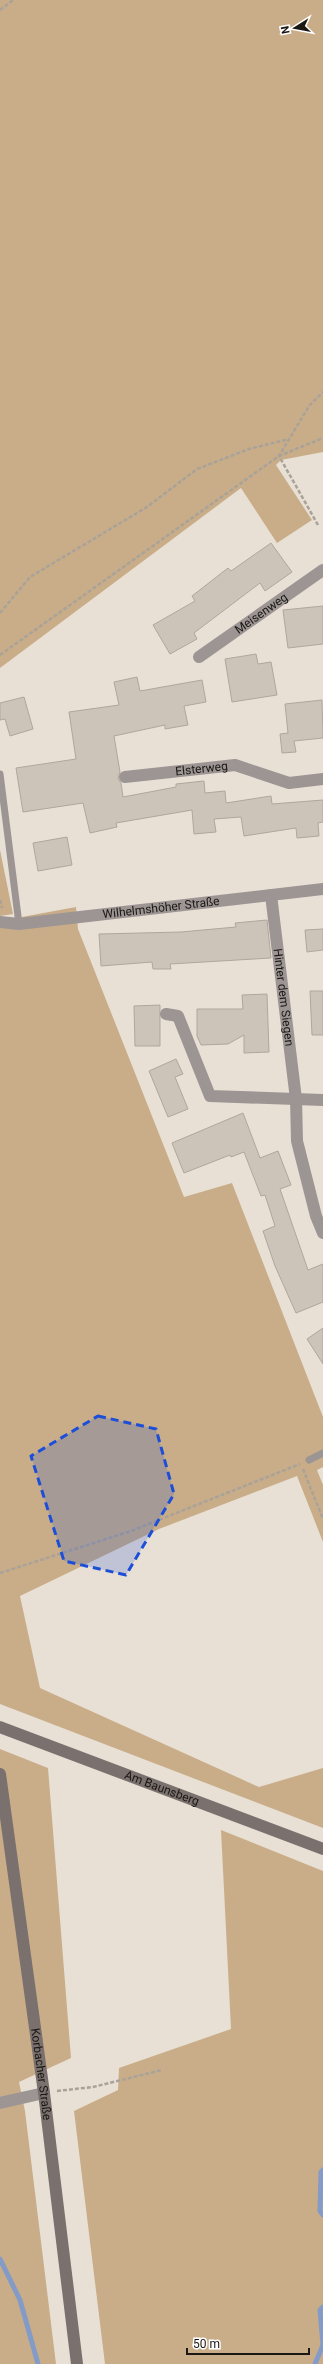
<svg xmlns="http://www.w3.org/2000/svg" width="323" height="2364" viewBox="0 0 323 2364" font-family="Roboto,sans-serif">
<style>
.green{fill:#c9ad88}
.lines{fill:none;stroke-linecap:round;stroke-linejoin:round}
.stream{stroke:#849bc7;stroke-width:5}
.building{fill:#ccc4b9;stroke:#afa79c}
.path{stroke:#a9a299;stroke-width:2.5;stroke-dasharray:4 2;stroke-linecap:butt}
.lane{stroke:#9c9594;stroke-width:7}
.street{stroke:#9c9594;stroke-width:12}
.secondary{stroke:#7a716f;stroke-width:12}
.marked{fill:#1d4ed8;fill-opacity:0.2;stroke:#1d4ed8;stroke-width:3;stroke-dasharray:8 5;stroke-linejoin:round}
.labels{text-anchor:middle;stroke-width:4;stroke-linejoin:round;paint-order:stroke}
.street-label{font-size:12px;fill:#1a1713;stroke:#fff}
</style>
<rect width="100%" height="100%" fill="#e8e0d5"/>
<g class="green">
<path d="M0 0H323V452L281 460 276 465 312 520 277 543 241 488 0 668Z"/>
<path d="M0 850 13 914 0 916Z"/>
<path d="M76 907 78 929 184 1197 232 1183 323 1417V1467L317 1470 323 1485V1542L297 1476 159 1529 20 1596 40 1688 259 1787 323 1768V1828L0 1704V921Z"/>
<path d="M0 1749 48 1768 71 2058 19 2082 25 2111 56 2364H0Z"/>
<path d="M221 1830 323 1871V2364H105L74 2111 118 2090 119 2068 231 2029Z"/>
</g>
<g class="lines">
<g class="stream">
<path d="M323 2170 321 2172 320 2211 323 2215"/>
<path d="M0 2259 20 2300 38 2364"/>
<path d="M315 2364 323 2345 320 2310 323 2307"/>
</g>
</g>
<g class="building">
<path d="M271 543 292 572 265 591 260 583 194 633 197 639 170 654 153 625 195 601 192 596 228 568 231 571Z"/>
<path d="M323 606V644L288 648 283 610Z"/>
<path d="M256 654 258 664 271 662 277 695 232 702 225 659Z"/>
<path d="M137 677 140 691 202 680 206 702 184 706 188 725 165 729V725L114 736 120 772 118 778 121 783 123 797 176 787V784L204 781 205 793 225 791 226 803 271 796 272 804 323 800V822L318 823 319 836 297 838 296 828 244 836 241 817 214 819 216 832 194 834 192 810 116 823 117 827 90 833 83 803 23 812 16 768 76 759 69 712 119 705 114 682Z"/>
<path d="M24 697 33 729 10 736 5 719 0 720V703Z"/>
<path d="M322 700 323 738 294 741 296 752 282 753 280 734 288 733 285 704Z"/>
<path d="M67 837 72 865 38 871 33 843Z"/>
<path d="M267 920 271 958 170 964 171 969H153L152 962 101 966 99 934 181 932 236 927 235 923Z"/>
<path d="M323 929V950L307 952 305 930Z"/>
<path d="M310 991H323V1035H312Z"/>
<path d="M267 994 269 1052 244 1053V1035L228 1044 201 1045 197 1036V1009H243L242 995Z"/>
<path d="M160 1005V1046H135L134 1006Z"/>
<path d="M176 1059 183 1074 175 1077 188 1109 168 1117 149 1071Z"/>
<path d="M243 1113 260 1158 278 1151 291 1185 280 1189 308 1270 323 1264V1302L296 1313 275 1266 263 1231 275 1226 265 1195 261 1196 244 1152 231 1157 230 1155 184 1173 172 1143Z"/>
<path d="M323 1328V1364L307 1339Z"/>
</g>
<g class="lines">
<g class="path">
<path d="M0 10 13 0"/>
<path d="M318 525 279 456 309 406 323 392"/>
<path d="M0 613 30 577 147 507 197 469 249 449 289 439"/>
<path d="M0 655 279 456 323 438"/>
<path d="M0 900 2 908"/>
<path d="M303 1469 323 1519"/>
<path d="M0 1573 131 1531 300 1464"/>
<path d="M57 2091 93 2087 162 2070"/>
</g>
<g class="lane">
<path d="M0 774 19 924"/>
<path d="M309 1460 323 1453"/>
</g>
<g class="street">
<path id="s1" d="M199 657 323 570"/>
<path id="s2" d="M125 777 235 765 289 783 323 779"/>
<path id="s3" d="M271 895 296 1099 297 1141 316 1216 323 1233"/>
<path id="s4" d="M0 922 19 924 323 889"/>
<path d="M166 1014 178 1016 210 1096 323 1100"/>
<path d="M0 2103 44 2093"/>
</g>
<g class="secondary">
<path id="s5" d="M0 1727 323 1849"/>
<path id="s6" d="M0 1774 44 2093 77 2364"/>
</g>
</g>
<path class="marked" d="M98 1416 156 1429 174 1494 126 1575 64 1561 31 1456Z"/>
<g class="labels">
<g class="street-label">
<text dy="4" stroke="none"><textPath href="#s1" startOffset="76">Meisenweg</textPath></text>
<text dy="4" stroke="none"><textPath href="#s2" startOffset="77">Elsterweg</textPath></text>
<text dy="4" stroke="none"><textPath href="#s4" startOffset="162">Wilhelmshöher Straße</textPath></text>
<text dy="4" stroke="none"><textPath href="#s3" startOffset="103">Hinter dem Siegen</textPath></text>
<text dy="4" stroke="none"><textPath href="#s5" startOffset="173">Am Baunsberg</textPath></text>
<text dy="4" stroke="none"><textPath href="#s6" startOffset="303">Korbacher Straße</textPath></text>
</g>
</g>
<g transform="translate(295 28) rotate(259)" stroke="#ffffff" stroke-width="3" paint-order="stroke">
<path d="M0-3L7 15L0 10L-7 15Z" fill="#1a1713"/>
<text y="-6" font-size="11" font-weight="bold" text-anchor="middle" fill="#1a1713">N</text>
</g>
<path d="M187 2348v6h122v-6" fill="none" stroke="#1a1713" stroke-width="2"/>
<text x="193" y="2348" font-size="12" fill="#1a1713" stroke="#ffffff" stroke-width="3" paint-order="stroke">50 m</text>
</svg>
